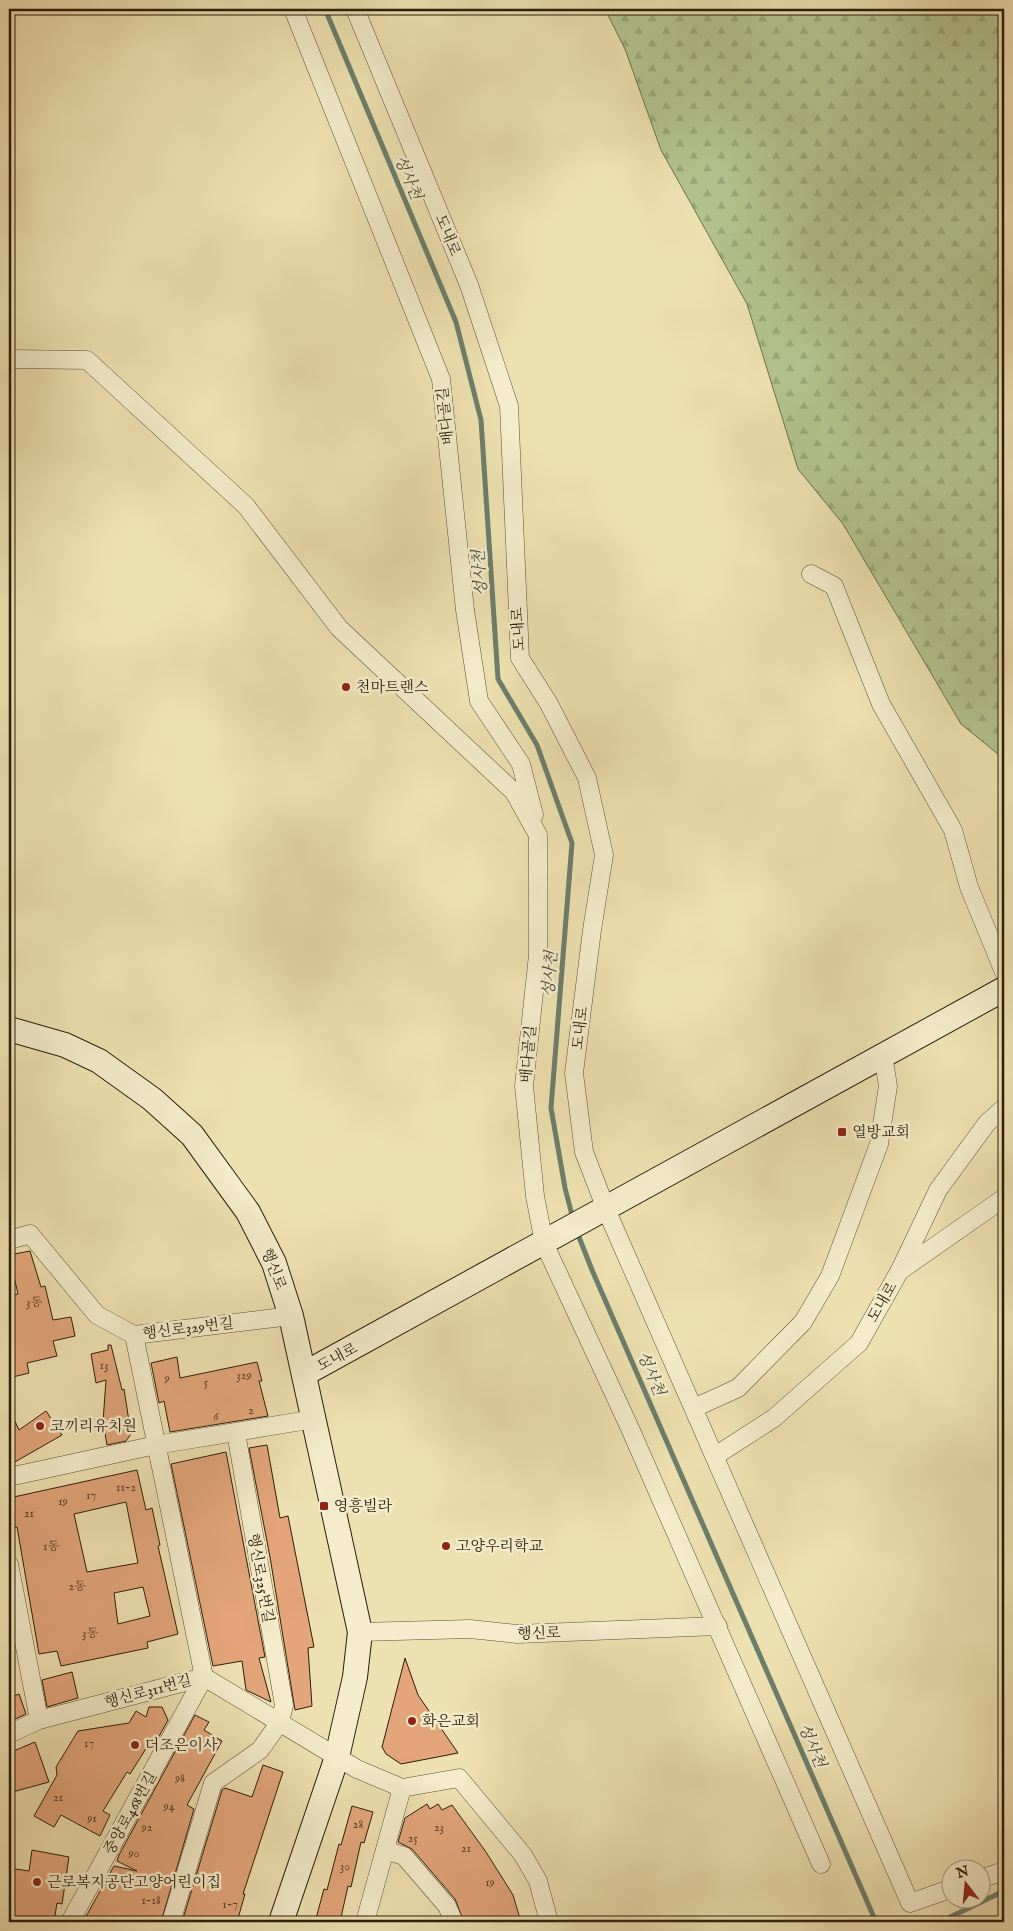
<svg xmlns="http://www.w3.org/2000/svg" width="1013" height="1931" viewBox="0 0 1013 1931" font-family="'IM FELL English','Noto Serif KR',serif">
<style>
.forest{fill:url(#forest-firs);stroke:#6e704f}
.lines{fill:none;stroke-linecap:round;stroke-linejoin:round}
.stream{stroke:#6d7e6d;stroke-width:5}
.building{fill:#e3a579;stroke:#2a1d0e;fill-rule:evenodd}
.street-casing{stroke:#5b4e37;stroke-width:19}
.secondary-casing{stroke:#2a1d0e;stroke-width:26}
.street{stroke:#f4eccc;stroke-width:18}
.secondary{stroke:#f4eccc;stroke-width:24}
.poi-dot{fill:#8f2418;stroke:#f4eccc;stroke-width:2}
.labels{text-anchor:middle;stroke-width:5;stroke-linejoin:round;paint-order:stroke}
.number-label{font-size:12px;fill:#583f29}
.street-label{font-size:15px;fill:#2a1d0e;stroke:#f4eccc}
.poi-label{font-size:15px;fill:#2a1d0e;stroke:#f4eccc;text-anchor:start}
.water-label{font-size:16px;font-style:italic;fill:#4b4d3d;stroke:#f4eccc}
</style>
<defs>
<pattern id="forest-firs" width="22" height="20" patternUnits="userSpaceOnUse" patternTransform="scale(1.25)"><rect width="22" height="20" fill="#b3c490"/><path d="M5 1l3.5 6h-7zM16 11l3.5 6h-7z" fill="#9aa87b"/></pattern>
</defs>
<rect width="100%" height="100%" fill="#eee1b1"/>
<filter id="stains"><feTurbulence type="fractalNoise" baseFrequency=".004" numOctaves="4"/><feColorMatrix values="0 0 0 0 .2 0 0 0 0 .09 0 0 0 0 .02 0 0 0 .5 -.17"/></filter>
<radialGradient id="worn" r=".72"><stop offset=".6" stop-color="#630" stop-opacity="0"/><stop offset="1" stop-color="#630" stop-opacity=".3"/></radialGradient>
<path class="forest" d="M605 9H1004V759L961 724 843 524 798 469 747 304 661 150 625 49Z"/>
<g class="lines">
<g class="stream">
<path d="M325 9 456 322 481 420 498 679 537 745 572 843 551 1108 565 1188 573 1219"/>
<path d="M577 1232 592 1270 876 1922"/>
<path d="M940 1922 1004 1891"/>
</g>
</g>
<g class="building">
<path d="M30 1251 41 1287 45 1286 53 1320 71 1317 75 1336 53 1341 57 1356 27 1363 29 1373 9 1378V1296L18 1294 9 1255Z"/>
<path d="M108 1345H111L122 1390 124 1389 131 1434 126 1441 107 1445 103 1422 106 1380 96 1383 91 1354 108 1350Z"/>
<path d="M177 1357 180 1378 257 1362 262 1381H259L268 1416 170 1432 164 1401 159 1403 151 1363Z"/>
<path d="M9 1408 19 1430 46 1411 62 1435 13 1463 9 1456Z"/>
<path d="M267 1445 280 1518 288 1516 314 1647 308 1648 312 1706 295 1710 270 1557 249 1448Z"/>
<path d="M226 1452 265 1657 259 1658 271 1702 246 1690 242 1661 213 1666 171 1464Z"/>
<path d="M137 1470 146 1510 152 1508 160 1545 158 1546 178 1634 147 1642 148 1648 61 1666 57 1651 39 1654 17 1527 13 1528 9 1498ZM126 1502 138 1563 87 1572 74 1514ZM143 1587 150 1616 118 1624 114 1593Z"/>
<path d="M405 1658 418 1695 458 1753 401 1764 386 1754 382 1747Z"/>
<path d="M72 1672 78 1698 47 1707 42 1680Z"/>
<path d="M19 1694 26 1714 9 1722V1698Z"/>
<path d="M149 1707H162L168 1720 156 1742 152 1739 130 1774 127 1772 103 1811 110 1815 100 1836 61 1815 54 1827 34 1816 57 1775 56 1767 78 1731 129 1723 136 1711 146 1717Z"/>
<path d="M195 1715 209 1722 204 1730 222 1741 187 1805 194 1809 161 1922H83L114 1866 137 1871 117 1861 119 1855Z"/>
<path d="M35 1742 49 1782 9 1793V1753Z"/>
<path d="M263 1765 283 1772 243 1894H245L237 1922H182L222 1790 225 1788 252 1797Z"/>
<path d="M427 1804 430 1809 438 1804 442 1810 452 1805 486 1852 513 1895 521 1922H464L455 1899 412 1849 398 1842 405 1818Z"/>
<path d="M352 1806 373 1812 364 1843 361 1842 351 1887 348 1886 340 1922H315L324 1889 327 1890 339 1844 341 1845Z"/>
<path d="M32 1850 69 1857 62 1904 57 1903 54 1922H9V1868L29 1871Z"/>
</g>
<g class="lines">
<defs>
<g id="street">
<path d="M293 9 441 379 465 610 479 701 521 764 534 815"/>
<path d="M355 9 469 285 509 406 520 658 549 704 587 778 604 855 592 930 574 1073 584 1152 606 1209 910 1903 950 1889"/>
<path d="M9 359 87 360 246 506 339 628 514 792 538 835V955L524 1086 535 1196 544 1243 628 1424 821 1864"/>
<path d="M811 574 834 586 881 704 953 830 969 887 1004 972"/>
<path d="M9 1240 30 1234 97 1315 134 1335 291 1316"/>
<path d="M901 1270 1004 1198"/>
<path d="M694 1408 738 1388 803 1322 830 1276 879 1144 888 1086 883 1055"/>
<path d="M715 1456 774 1418 859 1343 900 1270 938 1190 987 1123 1004 1108"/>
<path d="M9 1477 156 1445 314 1419"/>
<path d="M9 1564 39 1720"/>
<path d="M360 1632 470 1629 517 1634 718 1626"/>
<path d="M9 1734 39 1720 204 1677 357 1769 402 1788 365 1922"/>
<path d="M402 1788 459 1778 523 1855 538 1881 549 1922"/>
<path d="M385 1850 404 1856 447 1906 454 1922"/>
<path d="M980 1879 1004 1871"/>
<path d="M70 1922 204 1677 134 1335"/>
<path d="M171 1922 213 1783 260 1750 280 1722 284 1705 236 1433"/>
</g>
<g id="secondary">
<path d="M9 1029 65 1045 99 1061 152 1099 192 1135 248 1212 274 1263 291 1316 360 1632 355 1677 337 1757 281 1922"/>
<path d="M304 1374 1004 989"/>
</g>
</defs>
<use href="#street" class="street-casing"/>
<use href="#secondary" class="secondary-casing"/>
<use href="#street" class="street"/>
<use href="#secondary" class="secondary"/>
</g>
<g class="poi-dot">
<circle cx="346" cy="687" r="5"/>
<rect x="837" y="1127" width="10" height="10" rx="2.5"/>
<circle cx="40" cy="1426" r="5"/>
<rect x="319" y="1501" width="10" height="10" rx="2.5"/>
<circle cx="446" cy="1546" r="5"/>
<circle cx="412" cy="1721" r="5"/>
<circle cx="135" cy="1745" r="5"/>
<circle cx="37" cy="1882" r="5"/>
</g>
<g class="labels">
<g class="number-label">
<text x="34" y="1306">3동</text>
<text x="104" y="1369">13</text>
<text x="244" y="1379">329</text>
<text x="167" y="1382">9</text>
<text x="206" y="1386">5</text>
<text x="251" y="1414">2</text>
<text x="216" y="1420">6</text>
<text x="126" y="1491">11-2</text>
<text x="91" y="1499">17</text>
<text x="63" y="1505">19</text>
<text x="29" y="1517">21</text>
<text x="51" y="1550">1동</text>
<text x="77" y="1590">2동</text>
<text x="90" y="1637">3동</text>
<text x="89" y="1747">17</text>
<text x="180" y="1782">98</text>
<text x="58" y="1801">21</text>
<text x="169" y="1810">94</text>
<text x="92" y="1822">91</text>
<text x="358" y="1828">28</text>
<text x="147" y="1831">92</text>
<text x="439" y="1831">23</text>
<text x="413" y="1842">25</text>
<text x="466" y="1852">21</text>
<text x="134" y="1857">90</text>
<text x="345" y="1870">30</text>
<text x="490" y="1886">19</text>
<text x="151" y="1904">1-18</text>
<text x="230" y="1908">1-7</text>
</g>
<g class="street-label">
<text transform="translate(448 235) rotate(68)" y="5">도내로</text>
<text transform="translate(445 416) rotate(-96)" y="5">배다골길</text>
<text transform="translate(518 629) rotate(-93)" y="5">도내로</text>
<text transform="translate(580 1028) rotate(-83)" y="5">도내로</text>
<text transform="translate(528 1054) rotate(-85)" y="5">배다골길</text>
<text transform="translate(274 1269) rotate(69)" y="5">행신로</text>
<text transform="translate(882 1302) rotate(-60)" y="5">도내로</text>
<text transform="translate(188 1328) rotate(-7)" y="5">행신로329번길</text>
<text transform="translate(337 1357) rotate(-28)" y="5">도내로</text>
<text transform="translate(261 1578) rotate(80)" y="5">행신로325번길</text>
<text transform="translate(539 1633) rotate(-1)" y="5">행신로</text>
<text transform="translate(148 1691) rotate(-15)" y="5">행신로311번길</text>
<text transform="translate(130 1813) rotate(-61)" y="5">중앙로468번길</text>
</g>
<g class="poi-label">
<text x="356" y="692">천마트랜스</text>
<text x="852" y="1137">열방교회</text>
<text x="50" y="1431">코끼리유치원</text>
<text x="334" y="1511">영흥빌라</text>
<text x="456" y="1551">고양우리학교</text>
<text x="422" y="1726">화은교회</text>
<text x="145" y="1750">더조은이사</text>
<text x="47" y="1887">근로복지공단고양어린이집</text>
</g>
<g class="water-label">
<text transform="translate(409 177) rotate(67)" y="6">성사천</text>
<text transform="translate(479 573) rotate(-94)" y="6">성사천</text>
<text transform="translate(549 974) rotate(-86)" y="6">성사천</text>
<text transform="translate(652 1373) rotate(67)" y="6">성사천</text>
<text transform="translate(813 1745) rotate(67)" y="6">성사천</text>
</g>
</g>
<rect width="1013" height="1931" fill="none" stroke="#eee1b1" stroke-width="30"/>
<rect x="10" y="10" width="993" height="1911" fill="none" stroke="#2a1d0e" stroke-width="2.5"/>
<rect x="15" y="15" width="983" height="1901" fill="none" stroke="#2a1d0e"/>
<g transform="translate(966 1884) rotate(344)"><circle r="24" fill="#f4eccc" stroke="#a39980"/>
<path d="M0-4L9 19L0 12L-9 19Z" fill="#8f2418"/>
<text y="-8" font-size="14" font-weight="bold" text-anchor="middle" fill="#2a1d0e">N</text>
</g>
<rect width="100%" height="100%" filter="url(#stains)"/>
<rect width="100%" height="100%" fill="url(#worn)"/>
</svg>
